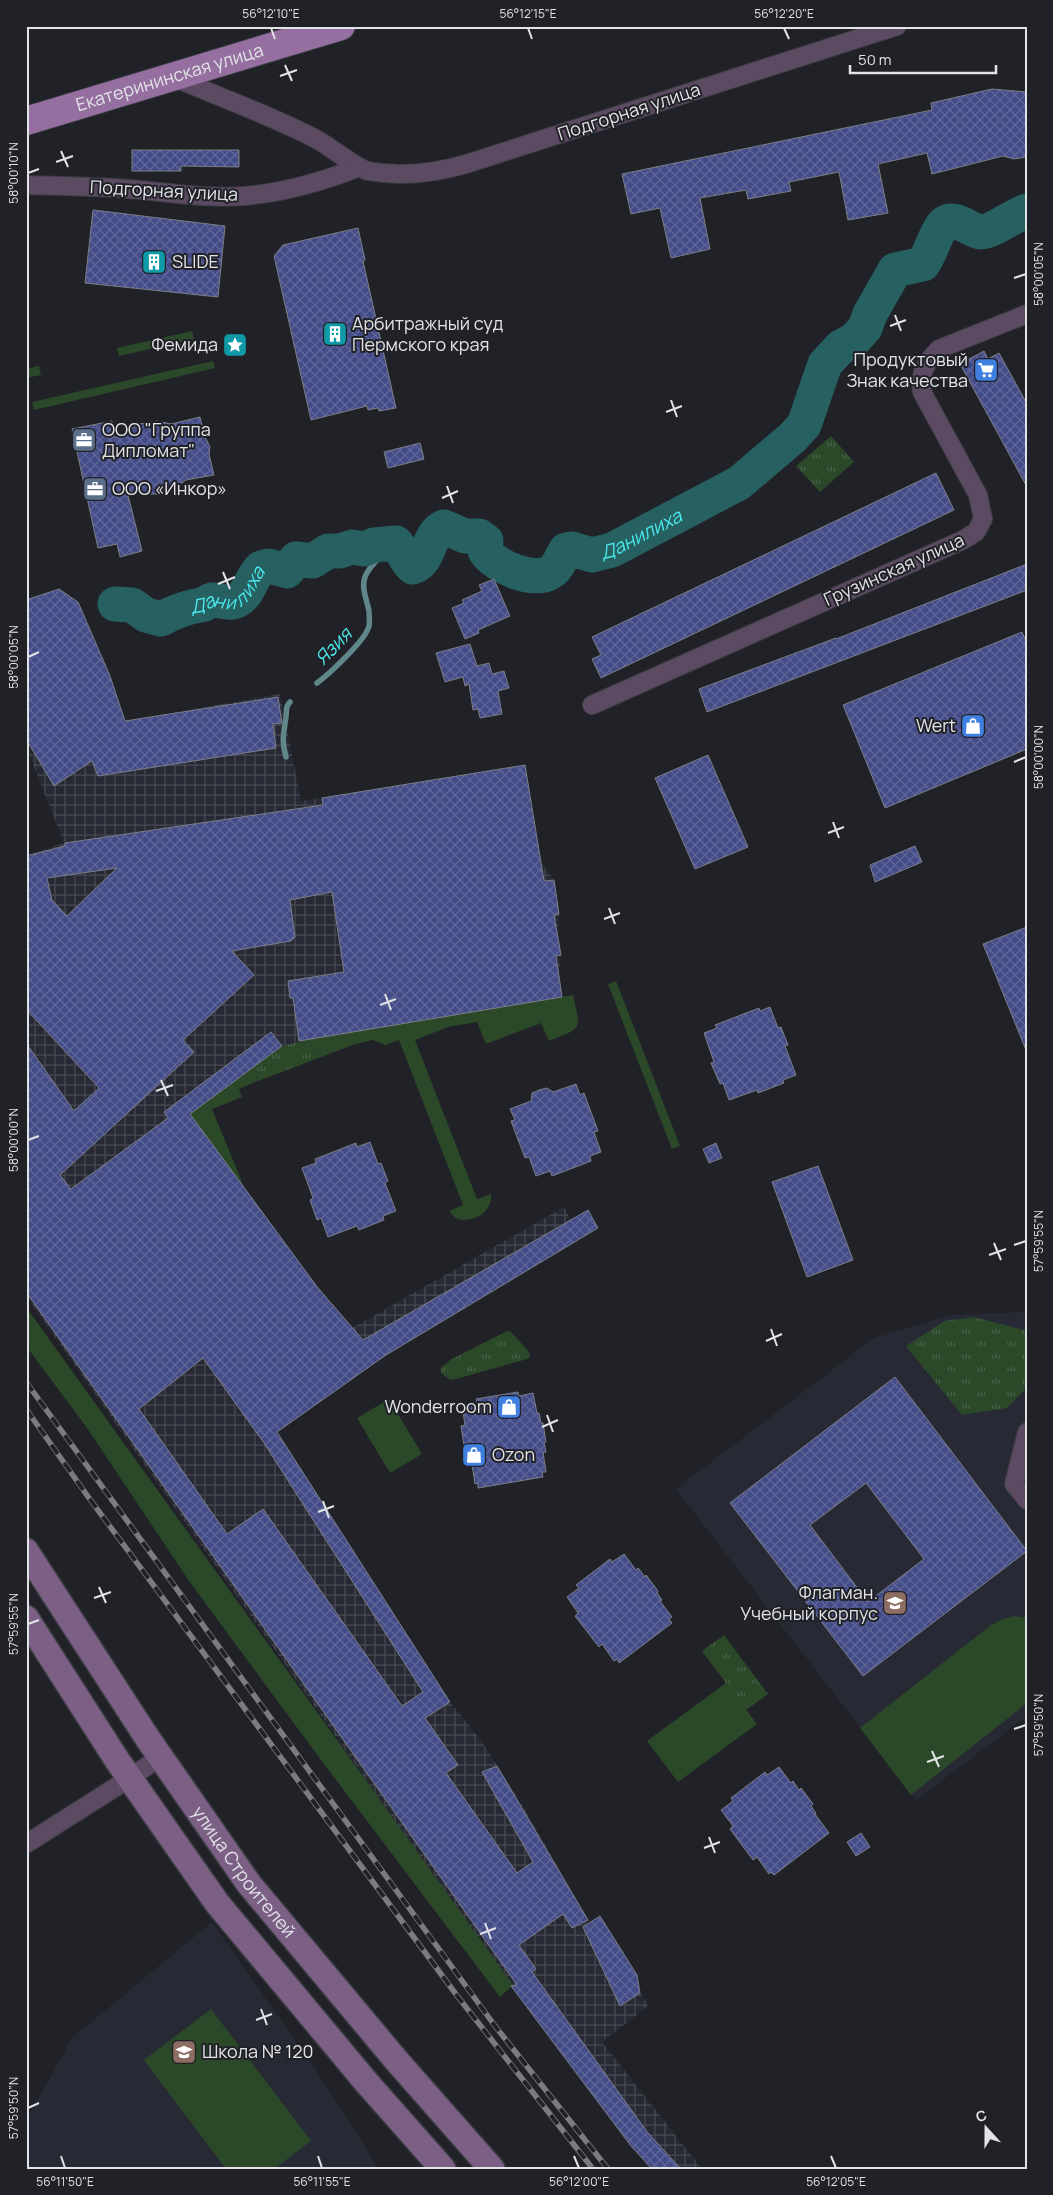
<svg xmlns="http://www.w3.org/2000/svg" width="1053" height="2195" viewBox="0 0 1053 2195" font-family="Manrope,sans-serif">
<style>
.built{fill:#272a35}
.industrial{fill:url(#industrial-grid)}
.green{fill:#2b4829}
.park{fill:url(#park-tufts)}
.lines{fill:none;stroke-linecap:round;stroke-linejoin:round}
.stream{stroke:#5f8789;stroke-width:5.5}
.river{stroke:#276061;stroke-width:35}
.building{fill:url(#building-cross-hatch);stroke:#7c7e85;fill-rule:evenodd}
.street-casing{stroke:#3c3d43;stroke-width:20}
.secondary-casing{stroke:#3c3d43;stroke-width:28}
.primary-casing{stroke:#3c3d43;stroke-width:30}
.street{stroke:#5b4a61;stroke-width:18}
.secondary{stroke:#7b5f85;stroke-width:25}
.primary{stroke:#946fa0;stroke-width:28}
.rail-casing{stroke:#7b7c81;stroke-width:5.5}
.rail{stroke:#212228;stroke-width:4;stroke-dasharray:11;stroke-linecap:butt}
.ticks{fill:none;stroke:#e2e3e7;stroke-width:2}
.labels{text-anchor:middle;stroke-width:4;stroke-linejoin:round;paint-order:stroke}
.street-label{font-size:18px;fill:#e2e3e7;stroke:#212228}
.poi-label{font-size:18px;fill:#e2e3e7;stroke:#212228;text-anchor:start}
.water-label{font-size:19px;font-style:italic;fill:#4be9ec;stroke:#212228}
.neatline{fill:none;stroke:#e2e3e7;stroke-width:2}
.ticks-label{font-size:12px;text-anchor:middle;fill:#e2e3e7}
</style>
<defs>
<pattern id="industrial-grid" width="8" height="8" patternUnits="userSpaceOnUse" patternTransform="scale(1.25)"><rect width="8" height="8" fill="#272a35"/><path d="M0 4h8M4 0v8" fill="none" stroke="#464952"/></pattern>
<pattern id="park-tufts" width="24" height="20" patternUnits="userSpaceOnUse" patternTransform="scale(1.25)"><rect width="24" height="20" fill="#2b4829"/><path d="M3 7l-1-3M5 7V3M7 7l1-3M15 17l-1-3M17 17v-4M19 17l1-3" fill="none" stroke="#496248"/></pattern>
<pattern id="building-cross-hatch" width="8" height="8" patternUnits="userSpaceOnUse" patternTransform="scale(1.25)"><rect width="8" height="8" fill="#444c88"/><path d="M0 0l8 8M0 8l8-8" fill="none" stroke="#5f6699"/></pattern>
</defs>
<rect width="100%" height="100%" fill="#212228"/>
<g class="built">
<path d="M1027 1312V1716L916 1800 676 1489 874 1338 951 1315Z"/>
<path d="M212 1922 314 2067 379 2169H26V2121L72 2038Z"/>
</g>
<path class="industrial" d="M59 589 78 602 110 676 125 721 280 694 301 801 525 765 540 861 554 880 559 914 558 938 561 955 559 975 562 997 299 1041 282 1046 191 1115 318 1288 352 1328 564 1207 581 1238 386 1355 277 1432 450 1702 482 1742 523 1806 588 1920 592 1921 600 1916 648 2006 602 2042 702 2169H652L511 1986 26 1296V856L64 843 26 746V596L30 599Z"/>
<g class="green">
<path d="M192 331 194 339 119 356 117 348Z"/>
<path d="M213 361 215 368 34 410 32 402Z"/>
<path d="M39 366 41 375 26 378V369Z"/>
<path d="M616 981 680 1146 672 1149 608 984Z"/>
<path d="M573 995C581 1030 583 1028 549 1041L541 1023 486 1044 477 1022 448 1027 415 1040 477 1199 491 1194C493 1210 478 1221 462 1220 456 1220 452 1215 449 1211L463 1205 399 1040 385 1045 373 1040 355 1044 316 1059 309 1039Z"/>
<path d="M253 1068 258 1081 239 1089 242 1097 212 1109 244 1187 190 1114Z"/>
<path d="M26 1307 513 1985 500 1997 318 1756 189 1581 87 1428 26 1346Z"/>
<path d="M389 1399 422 1454 390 1473 357 1418Z"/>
<path d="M1015 1616 1027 1618V1703L911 1795 860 1728 991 1625 1003 1619Z"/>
<path d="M726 1683 757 1724 678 1782 647 1741Z"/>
<path d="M211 2009 311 2141 274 2169H226L144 2060Z"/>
</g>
<g class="park">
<path d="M831 436 854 462 820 492 796 466Z"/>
<path d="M309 1039 316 1059 258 1081 253 1068 282 1046Z"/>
<path d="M974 1317 1027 1331V1387L1007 1408 962 1415 906 1346 945 1321Z"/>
<path d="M510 1331 529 1352 530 1356 527 1359 456 1379 450 1380 441 1373V1368L450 1360 505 1332Z"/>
<path d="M724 1635 768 1694 746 1710 702 1651Z"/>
</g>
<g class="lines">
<g class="stream">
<path d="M317 683C329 674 366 640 369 626 370 622 369 616 369 611 367 600 361 588 365 577 369 565 383 558 384 545"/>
<path d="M286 757C281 739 284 733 286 717 287 710 285 707 290 702"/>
</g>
<path class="river" id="s1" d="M115 604 132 605 146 615 161 619C174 612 187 607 201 605 206 605 207 601 212 600 220 600 231 605 238 600 250 593 251 577 261 568L269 566 287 571 296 559 313 561 328 551H340L352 547 364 549 374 545 396 543C403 550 405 561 413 567 431 561 427 534 444 527L465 536H479L486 541 485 551C495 567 534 583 551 572 559 567 561 557 566 550L572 549 592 555 612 550 739 483 792 438 804 425 825 364 841 347 854 340 865 328 870 314 895 270 923 264C930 255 938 227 945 223 957 216 970 231 981 232 992 232 1014 215 1027 211"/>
</g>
<g class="building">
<path d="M992 89 1027 92V157L1014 159 1003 156 932 174 927 153 878 164 888 213 848 220 839 172 789 182 791 191 748 199 746 190 700 198 710 249 671 258 660 208 631 214 622 174 932 110 931 103Z"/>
<path d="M132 150H239V167L181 166V171H132Z"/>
<path d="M93 210 225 226 218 297 85 283Z"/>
<path d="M358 228 365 260 363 261 396 408 379 411 378 408 368 410 367 406 311 420 274 256 283 245Z"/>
<path d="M984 351 988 359 999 353 1027 404V487L960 364Z"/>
<path d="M200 417 205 437 210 447 209 454 214 475 186 480 173 489 160 494H149L127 491 142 551 120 557 117 544 98 548 72 429 112 421 115 438 139 424 157 421 171 424Z"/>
<path d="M420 443 424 459 388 468 384 452Z"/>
<path d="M936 473 954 510 601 678 592 659 601 655 592 637Z"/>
<path d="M1027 564V590L707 712 699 689 836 638V639Z"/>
<path d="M494 579 510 616 478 630 479 633 465 639 452 608 464 603 462 600 482 591 479 585Z"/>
<path d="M59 589 78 602 110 676 125 721 278 697 282 723 273 724 276 748 98 776 92 761 54 786 26 739V600Z"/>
<path d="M1022 632 1027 644V749L885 808 843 705Z"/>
<path d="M470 644 477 666 489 663 492 674 504 671 509 688 498 691 502 714 480 718 478 709 473 710 469 684 465 686 463 677 445 682 436 653Z"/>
<path d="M708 755 748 847 695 869 655 778Z"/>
<path d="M525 765 544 881 554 880 559 914 554 915 561 955 556 956 562 997 299 1041 293 998H290L288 981 344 972 332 892 290 900 295 937 291 941 232 951 254 975 183 1040 194 1052 60 1175 71 1189 168 1118 164 1112 271 1032 282 1046 190 1114 318 1288 363 1340 588 1210 598 1228 386 1355 277 1432 450 1702 425 1718 458 1765 446 1773 517 1873 533 1862 482 1772 497 1766 588 1920 572 1928 563 1914 519 1945 536 1969 532 1972 648 2133 681 2169H652L631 2146 511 1986 517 1985 26 1292V1043L74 1111 99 1088 26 1009V856L65 846V843L323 805 322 798ZM117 868 67 916 52 900 47 878ZM203 1358 264 1443 423 1692 402 1706 263 1509 227 1534 139 1409Z"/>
<path d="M915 846 922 862 875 882 870 865Z"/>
<path d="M1027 927V1050H1026L983 944Z"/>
<path d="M770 1007 778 1028 781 1027 788 1045 785 1046 796 1075 783 1080 784 1083 758 1093 757 1090 729 1100 723 1083 720 1084 711 1063 714 1062 704 1033 717 1028 715 1025 759 1008 760 1011Z"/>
<path d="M576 1084 580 1095 584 1093 598 1131 594 1132 601 1152 590 1156 591 1161 552 1176 550 1171 536 1176 529 1157 525 1158 511 1121 515 1120 510 1109 531 1101 532 1093 539 1090 547 1088 553 1092Z"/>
<path d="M370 1142 378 1164 381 1163 388 1181 385 1183 396 1211 383 1216 384 1220 359 1230 357 1226 328 1237 321 1218 317 1220 310 1200 313 1198 302 1168 316 1163 315 1159 356 1143 357 1147Z"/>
<path d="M716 1143 722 1158 709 1163 703 1149Z"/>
<path d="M818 1166 853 1260 807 1277 772 1182Z"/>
<path d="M895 1377 1027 1551 863 1676 730 1503ZM866 1483 924 1559 868 1602 810 1525Z"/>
<path d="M518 1392 519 1396 533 1393 537 1413H539L541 1423H543L546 1442 544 1443 546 1452H543L546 1472H542L543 1477 478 1488V1483L475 1484 472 1464H467L461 1426 465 1425 462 1405 477 1403 476 1399Z"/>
<path d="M624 1554 636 1570 638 1568 645 1577 646 1575 658 1591 657 1593 662 1600 660 1601 672 1617 669 1619 672 1623 619 1663 617 1659 614 1661 602 1644 599 1647 575 1616 578 1613 567 1597 579 1588 576 1585 610 1559 612 1562Z"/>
<path d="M779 1767 791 1783 793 1781 799 1790 801 1788 813 1804 811 1806 816 1813 815 1814 829 1833 774 1875 771 1872 769 1874 757 1857 753 1860 730 1829 733 1826 721 1810 733 1801 731 1798 765 1772 767 1775Z"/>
<path d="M861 1833 870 1847 856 1856 847 1842Z"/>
<path d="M600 1916 637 1975 640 1993 620 2006 583 1927Z"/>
</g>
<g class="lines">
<defs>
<g id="street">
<path d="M173 77C219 97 272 116 316 139 331 147 356 168 368 171 400 177 435 173 466 164L897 26"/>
<path d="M26 185C60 186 95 186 129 189 167 192 205 199 243 196 282 193 321 182 357 168"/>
<path d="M592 705 963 540 976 532 983 519 978 495 922 392C919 373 926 362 939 349L1027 314"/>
<path d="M1027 1432 1014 1484 1027 1500"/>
<path d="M26 1844 130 1778 160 1757"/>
</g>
<g id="secondary">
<path id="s2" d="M26 1551 148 1739 249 1884 396 2060 492 2169"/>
<path d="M26 1618 117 1760 217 1903 367 2083 443 2169"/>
</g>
<g id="primary">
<path id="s3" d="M26 121 341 26"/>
</g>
</defs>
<use href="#street" class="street-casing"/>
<use href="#secondary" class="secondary-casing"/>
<use href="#primary" class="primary-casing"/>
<use href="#street" class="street"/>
<use href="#secondary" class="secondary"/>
<use href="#primary" class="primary"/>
<defs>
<g id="rail">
<path d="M26 1382 495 2026 608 2169"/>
<path d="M26 1409 89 1498 458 1997 593 2169"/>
</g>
</defs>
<use href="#rail" class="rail-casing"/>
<use href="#rail" class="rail"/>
</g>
<path class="ticks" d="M271 28 275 39M528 28 532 39M784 28 789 39M285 65 292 81M280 76 297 70M61 151 68 167M56 162 73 156M28 173 39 169M1014 278 1026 274M895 315 901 331M890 326 906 320M671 400 677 417M666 412 682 406M447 486 453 503M442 498 458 491M223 572 230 589M218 584 235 577M28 657 39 652M1014 762 1026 757M833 822 839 838M828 833 844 827M609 908 615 924M604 919 620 913M385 994 391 1010M380 1005 396 999M161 1080 168 1096M156 1091 173 1085M28 1140 39 1136M994 1243 1001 1260M1014 1245 1026 1241M989 1255 1006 1249M771 1329 777 1346M766 1341 782 1334M547 1415 553 1432M542 1427 558 1420M323 1501 329 1518M318 1512 334 1506M99 1587 106 1603M94 1598 111 1592M28 1624 39 1620M1014 1729 1026 1725M932 1751 939 1767M927 1762 944 1756M709 1837 715 1853M704 1848 720 1842M485 1923 491 1939M480 1934 496 1928M261 2009 267 2025M256 2020 272 2014M28 2108 39 2103M61 2156 65 2168M318 2156 322 2168M574 2156 579 2168M831 2156 836 2168"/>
<defs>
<symbol id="building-square" viewBox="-11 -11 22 22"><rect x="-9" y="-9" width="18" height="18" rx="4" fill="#0f9aa8" stroke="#212228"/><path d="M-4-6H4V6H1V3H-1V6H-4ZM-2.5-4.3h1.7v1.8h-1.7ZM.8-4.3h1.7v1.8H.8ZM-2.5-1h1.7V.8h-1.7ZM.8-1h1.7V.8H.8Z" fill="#fff"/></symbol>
<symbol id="sight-square" viewBox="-11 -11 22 22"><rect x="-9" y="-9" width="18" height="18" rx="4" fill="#0f9aa8" stroke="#212228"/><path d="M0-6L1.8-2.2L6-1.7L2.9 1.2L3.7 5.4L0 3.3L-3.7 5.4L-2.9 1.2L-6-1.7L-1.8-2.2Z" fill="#fff"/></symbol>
<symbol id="supermarket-square" viewBox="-11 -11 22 22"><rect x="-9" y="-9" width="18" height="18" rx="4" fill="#3f7fe0" stroke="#212228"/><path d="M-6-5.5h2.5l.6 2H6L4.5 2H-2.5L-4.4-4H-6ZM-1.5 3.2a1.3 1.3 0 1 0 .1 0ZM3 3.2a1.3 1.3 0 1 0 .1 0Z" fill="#fff"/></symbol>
<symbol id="office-square" viewBox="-11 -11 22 22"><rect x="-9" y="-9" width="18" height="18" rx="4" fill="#5c6f8a" stroke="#212228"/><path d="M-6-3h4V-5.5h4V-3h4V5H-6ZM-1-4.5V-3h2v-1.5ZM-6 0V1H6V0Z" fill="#fff"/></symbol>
<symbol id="shop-square" viewBox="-11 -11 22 22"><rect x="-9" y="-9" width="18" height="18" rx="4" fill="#3f7fe0" stroke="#212228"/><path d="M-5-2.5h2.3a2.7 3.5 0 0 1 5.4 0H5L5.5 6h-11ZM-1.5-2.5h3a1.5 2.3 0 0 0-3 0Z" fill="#fff"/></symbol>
<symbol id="school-square" viewBox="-11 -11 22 22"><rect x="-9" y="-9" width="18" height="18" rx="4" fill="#8d6e63" stroke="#212228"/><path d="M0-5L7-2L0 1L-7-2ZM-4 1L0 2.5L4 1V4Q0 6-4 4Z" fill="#fff"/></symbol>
</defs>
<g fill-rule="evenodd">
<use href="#building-square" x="140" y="248" width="28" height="28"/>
<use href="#building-square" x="321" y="320" width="28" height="28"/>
<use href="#sight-square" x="221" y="331" width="28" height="28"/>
<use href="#supermarket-square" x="972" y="356" width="28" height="28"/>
<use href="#office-square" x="70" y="426" width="28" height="28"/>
<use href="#office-square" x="81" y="475" width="28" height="28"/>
<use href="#shop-square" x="959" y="712" width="28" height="28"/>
<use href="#shop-square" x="495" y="1393" width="28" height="28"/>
<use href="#shop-square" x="460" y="1441" width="28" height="28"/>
<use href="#school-square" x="881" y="1589" width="28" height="28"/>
<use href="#school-square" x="170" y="2038" width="28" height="28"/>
</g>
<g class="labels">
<g class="street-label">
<text dy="6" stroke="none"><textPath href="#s3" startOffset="150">Екатерининская улица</textPath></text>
<text transform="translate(629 112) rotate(-18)" y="6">Подгорная улица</text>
<text transform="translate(164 191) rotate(3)" y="6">Подгорная улица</text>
<text transform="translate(894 570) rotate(-24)" y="6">Грузинская улица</text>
<text dy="6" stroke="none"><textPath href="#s2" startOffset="388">улица Строителей</textPath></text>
</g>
<g class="poi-label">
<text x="172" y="268">SLIDE</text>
<text x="352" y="330">Арбитражный суд<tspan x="352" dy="21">Пермского края</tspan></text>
<text x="218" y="351" text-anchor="end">Фемида</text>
<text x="968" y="366" text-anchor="end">Продуктовый<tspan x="968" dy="21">Знак качества</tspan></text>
<text x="102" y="436">ООО "Группа<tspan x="102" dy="21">Дипломат"</tspan></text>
<text x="112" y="495">ООО «Инкор»</text>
<text x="956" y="732" text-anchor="end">Wert</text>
<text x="492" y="1413" text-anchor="end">Wonderroom</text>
<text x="492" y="1461">Ozon</text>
<text x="878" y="1599" text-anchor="end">Флагман.<tspan x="878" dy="21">Учебный корпус</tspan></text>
<text x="202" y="2058">Школа № 120</text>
</g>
<g class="water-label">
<text dy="7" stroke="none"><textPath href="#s1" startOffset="636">Данилиха</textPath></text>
<text dy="7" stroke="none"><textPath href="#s1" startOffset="126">Данилиха</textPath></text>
<text transform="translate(333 646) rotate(-46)" y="7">Язия</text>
</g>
</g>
<rect width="1053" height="2195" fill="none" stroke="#212228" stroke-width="55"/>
<g transform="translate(986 2128) rotate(339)" stroke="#212228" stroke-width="4" paint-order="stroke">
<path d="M0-4L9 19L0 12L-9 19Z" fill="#e2e3e7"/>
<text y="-8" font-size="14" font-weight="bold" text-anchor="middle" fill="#e2e3e7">С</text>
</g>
<path d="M850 65v8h146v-8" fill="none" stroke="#e2e3e7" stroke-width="2.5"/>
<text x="858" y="65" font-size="15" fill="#e2e3e7" stroke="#212228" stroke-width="4" paint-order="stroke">50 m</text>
<rect x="28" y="28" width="998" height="2140" class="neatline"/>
<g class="ticks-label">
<text x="271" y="18">56°12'10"E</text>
<text x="528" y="18">56°12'15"E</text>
<text x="784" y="18">56°12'20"E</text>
<text transform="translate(14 173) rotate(-90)" y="4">58°00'10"N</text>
<text transform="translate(1039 274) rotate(-90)" y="4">58°00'05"N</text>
<text transform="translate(14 657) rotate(-90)" y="4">58°00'05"N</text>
<text transform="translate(1039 757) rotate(-90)" y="4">58°00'00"N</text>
<text transform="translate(14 1140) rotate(-90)" y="4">58°00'00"N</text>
<text transform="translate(1039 1241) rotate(-90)" y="4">57°59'55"N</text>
<text transform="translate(14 1624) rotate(-90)" y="4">57°59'55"N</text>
<text transform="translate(1039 1725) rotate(-90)" y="4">57°59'50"N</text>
<text transform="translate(14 2108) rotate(-90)" y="4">57°59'50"N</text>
<text x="65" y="2186">56°11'50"E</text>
<text x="322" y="2186">56°11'55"E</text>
<text x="579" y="2186">56°12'00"E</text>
<text x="836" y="2186">56°12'05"E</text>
</g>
</svg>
